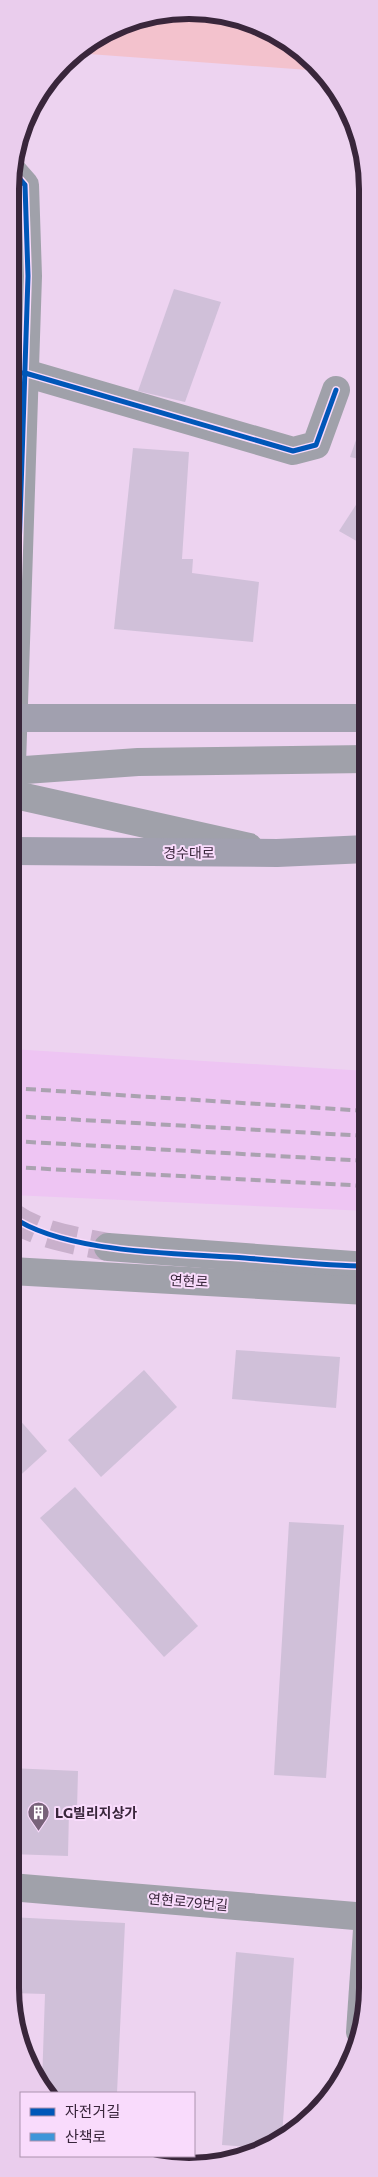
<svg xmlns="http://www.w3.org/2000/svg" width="378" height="2177" viewBox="0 0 378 2177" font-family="Commissioner,'Noto Sans KR',sans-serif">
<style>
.built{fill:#eec5f3}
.green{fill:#f3c2cd}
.building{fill:#d0c0d9}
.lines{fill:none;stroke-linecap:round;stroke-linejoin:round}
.minor-tunnel{stroke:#c9b0cc;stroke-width:28;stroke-dasharray:28 14;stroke-linecap:butt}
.minor{stroke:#a0a1aa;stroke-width:28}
.major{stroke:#a1a0af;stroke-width:28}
.rail{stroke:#aaa2b0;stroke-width:4;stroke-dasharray:10 5;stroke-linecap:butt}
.quiet{stroke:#3e95d9;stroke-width:4;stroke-dasharray:8 4;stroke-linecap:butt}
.cycleway-casing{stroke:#f9dbfc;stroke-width:8}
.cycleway{stroke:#0057b8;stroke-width:5}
.labels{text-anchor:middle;stroke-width:4;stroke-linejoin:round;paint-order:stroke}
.street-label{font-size:14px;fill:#39263b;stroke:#f9dbfc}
.poi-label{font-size:14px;font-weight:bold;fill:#39263b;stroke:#f9dbfc;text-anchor:start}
.rim{fill:none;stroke:#39263b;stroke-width:6}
</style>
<rect width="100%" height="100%" fill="#edd3f0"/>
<path class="built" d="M11 1049 367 1071V1211L11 1195Z"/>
<path class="green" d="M212 11 268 29 316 63 322 71 75 53 80 47 142 16Z"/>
<g class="building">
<path d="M174 289 221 302 185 402 138 391Z"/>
<path d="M367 409V461L350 457Z"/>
<path d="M133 448 189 452 182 559H193L192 573 259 582 253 642 114 629Z"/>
<path d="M365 491 367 492V547L339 531Z"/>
<path d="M236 1350 340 1357 336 1408 232 1399Z"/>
<path d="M144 1370 177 1407 101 1477 68 1440Z"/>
<path d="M10 1409 47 1451 13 1482 10 1480Z"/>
<path d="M75 1487 198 1626 164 1657 40 1518Z"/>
<path d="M289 1522 344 1525 326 1778 274 1775Z"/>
<path d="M10 1768 78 1771 77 1810H69L68 1856 10 1854Z"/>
<path d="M10 1917 125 1923 117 2093H48L42 2083 45 1994 11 1993Z"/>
<path d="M236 1952 294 1958 282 2137 263 2148 222 2145Z"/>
</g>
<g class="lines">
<path class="minor-tunnel" d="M11 1216C39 1236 74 1240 108 1247"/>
<g class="minor">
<path d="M11 373H25L293 451 316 445 336 390"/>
<path d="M11 771 138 762 367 759"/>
<path d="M11 794 249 847"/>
<path d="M11 795 28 276 25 185 11 169"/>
<path d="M108 1247 367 1266"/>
<path d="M11 1271 367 1291"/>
<path d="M10 1887 367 1917"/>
<path d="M360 2032 367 1930"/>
</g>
<g class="major">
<path d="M11 718H367"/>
<path d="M11 851 277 853 367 849"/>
</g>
<g class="rail">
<path d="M11 1088 367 1111"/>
<path d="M11 1116 367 1136"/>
<path d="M11 1141 367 1161"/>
<path d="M11 1167 367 1186"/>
</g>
<path class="quiet" d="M26 124 46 98 50 81"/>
<defs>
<g id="cycleway">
<path d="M11 373H25L293 451 316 445 336 390"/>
<path d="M11 795 28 276 25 185 11 169"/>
<path d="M11 1216C64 1254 180 1253 245 1258 285 1261 327 1266 367 1266"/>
</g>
</defs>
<use href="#cycleway" class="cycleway-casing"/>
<use href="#cycleway" class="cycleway"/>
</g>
<defs>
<symbol id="building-pin" viewBox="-11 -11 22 30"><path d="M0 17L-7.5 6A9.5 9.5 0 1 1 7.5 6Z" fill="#78637a" stroke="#f9dbfc"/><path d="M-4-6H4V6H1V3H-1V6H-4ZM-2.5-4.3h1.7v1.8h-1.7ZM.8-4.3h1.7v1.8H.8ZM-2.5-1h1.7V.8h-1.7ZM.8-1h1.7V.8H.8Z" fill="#fff"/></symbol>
</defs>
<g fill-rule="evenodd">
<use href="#building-pin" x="26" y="1800" width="25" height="34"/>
</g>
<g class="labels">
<g class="street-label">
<text x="189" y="858">경수대로</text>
<text transform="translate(189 1281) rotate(3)" y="5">연현로</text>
<text transform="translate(188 1902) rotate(5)" y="5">연현로79번길</text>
</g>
<g class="poi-label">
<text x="55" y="1818">LG빌리지상가</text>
</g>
</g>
<path d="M0 0H378V2177H0ZM189 19H189A170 170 0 0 1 359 189V1988A170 170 0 0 1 189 2158H189A170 170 0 0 1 19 1988V189A170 170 0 0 1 189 19Z" fill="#eacded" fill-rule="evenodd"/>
<path class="rim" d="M189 19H189A170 170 0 0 1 359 189V1988A170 170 0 0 1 189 2158H189A170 170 0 0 1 19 1988V189A170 170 0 0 1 189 19Z"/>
<rect x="20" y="2092" width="175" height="65" fill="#f9dbfc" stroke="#ac93af"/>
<rect x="30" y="2108" width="25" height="8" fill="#0057b8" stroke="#ac93af"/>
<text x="65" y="2117" font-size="15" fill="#39263b">자전거길</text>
<rect x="30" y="2133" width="25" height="8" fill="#3e95d9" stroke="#ac93af"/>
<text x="65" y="2142" font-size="15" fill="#39263b">산책로</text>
</svg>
